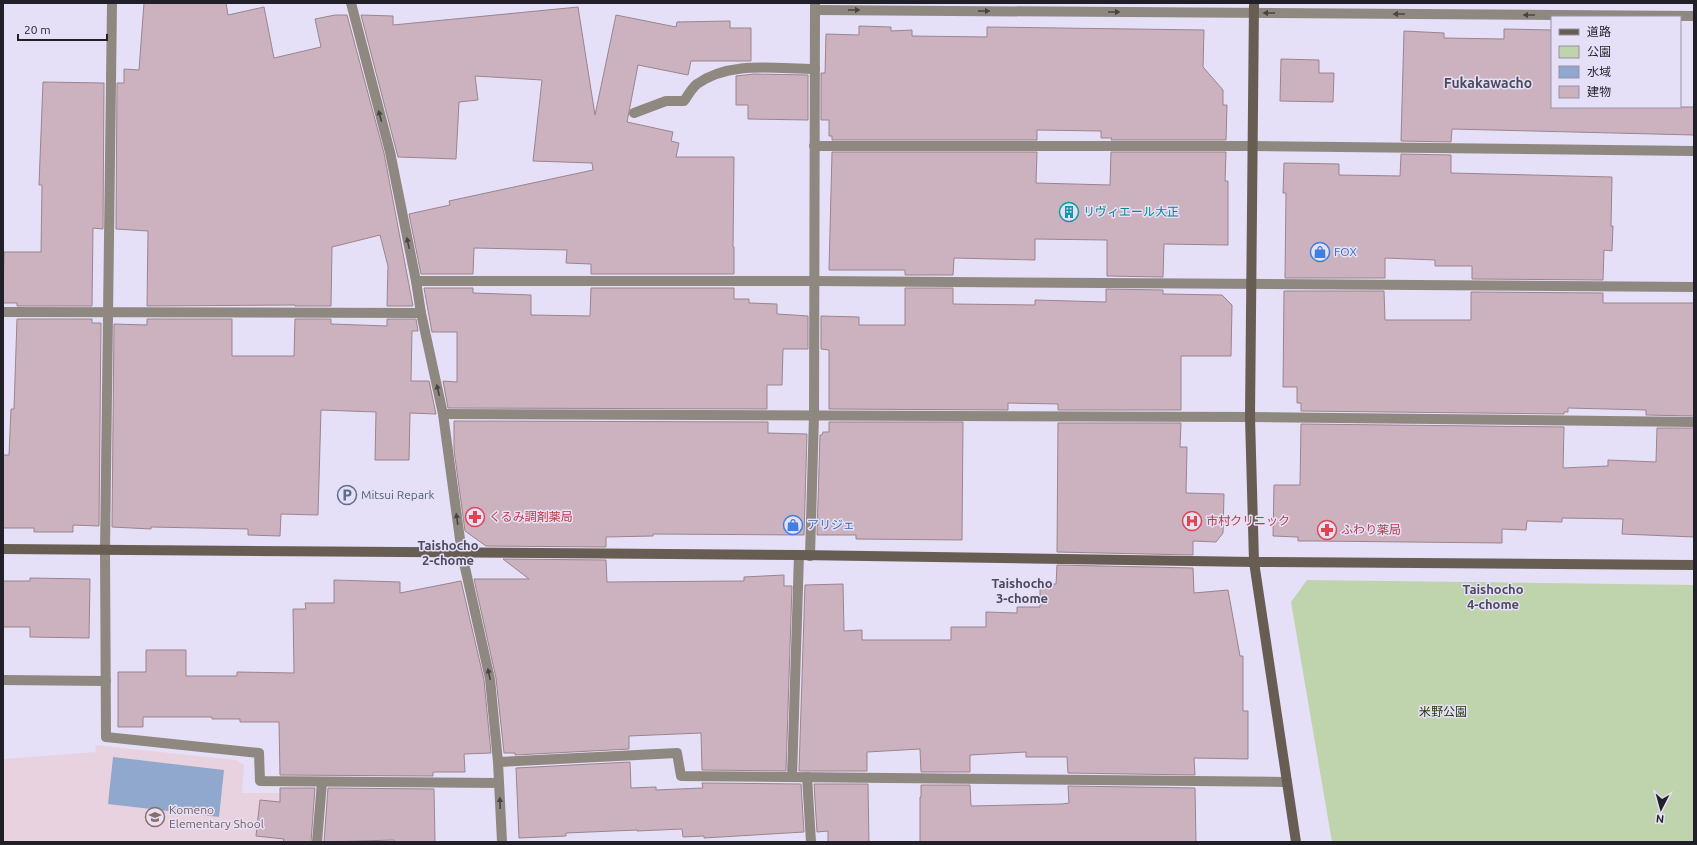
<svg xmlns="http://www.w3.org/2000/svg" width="1697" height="845" viewBox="0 0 1697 845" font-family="Ubuntu,'Noto Sans JP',sans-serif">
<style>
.education{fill:#e9d2df}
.green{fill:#bfd3ad}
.water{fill:#90a7ce}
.building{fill:#cbb2be;stroke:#9b848e}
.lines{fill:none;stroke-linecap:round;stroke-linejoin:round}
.lane{stroke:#8f8880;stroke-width:10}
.street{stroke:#8f8880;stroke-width:10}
.secondary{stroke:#675d52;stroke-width:10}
.oneway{fill:#484446}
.labels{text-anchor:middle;stroke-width:3;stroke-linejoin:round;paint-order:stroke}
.culture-label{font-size:12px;fill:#0d838f;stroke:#e5e0f7;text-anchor:start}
.shop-label{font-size:12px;fill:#366cbe;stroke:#e5e0f7;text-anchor:start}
.service-label{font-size:12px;fill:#4e5e75;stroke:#e5e0f7;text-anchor:start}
.health-label{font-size:12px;fill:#be3a42;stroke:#e5e0f7;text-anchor:start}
.park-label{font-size:12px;fill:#253809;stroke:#e5e0f7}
.education-label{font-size:12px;fill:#785e54;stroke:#e5e0f7;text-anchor:start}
.neighbourhood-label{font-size:13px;font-weight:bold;fill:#4e4a5d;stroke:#e5e0f7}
.quarter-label{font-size:14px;font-weight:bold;fill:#4e4a5d;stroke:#e5e0f7}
</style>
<rect width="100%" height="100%" fill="#e5e0f7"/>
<path class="education" d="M95 745 236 760 244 765 242 793H309L305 842H3V759L96 752Z"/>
<path class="green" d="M1307 580 1694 585V842H1332L1291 602Z"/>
<path class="water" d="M113 757 224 770 219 817 108 804Z"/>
<g class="building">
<path d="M144 3H226L228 15 264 7 274 58 321 47 315 19 335 15H347L384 153 413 306H387L388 266 380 235 332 247 331 306H295V305L147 306 148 231 116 229 117 83H124V69L139 70Z"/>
<path d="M578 7 595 115 616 15 676 27 677 22 730 21V28H751V61H691L688 75 638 65 627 122 673 132 671 141 679 143 676 157H734L733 247H734V274H591V264L566 263 567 250 474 248 473 274H421L409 214 450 205 449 201 593 170 592 163 533 161 542 80 475 76 478 100 459 102 456 159 398 157 361 15 393 16V25Z"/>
<path d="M859 26 891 27V31L912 30V36L987 37V27L1204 30 1203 67 1223 90V105H1227L1226 140H1111L1112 138H1101V131L1037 130V140H832V136H829V120H821V73H825L826 34 859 35Z"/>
<path d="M1504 29 1552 30V107H1694V135L1452 129 1451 142 1401 141 1404 31 1444 33V38L1504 39Z"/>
<path d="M1281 59 1319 60V73H1334L1333 102 1280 101Z"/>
<path d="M754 74 808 75V120L748 119V105H736V76Z"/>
<path d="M43 82 104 83 103 229 93 228 92 306H17V303H3L4 252H41L42 185H39Z"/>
<path d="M832 152H1037L1036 183 1110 185 1111 152H1226L1225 181H1228V245L1164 244 1163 277 1107 276V240L1035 239V260L954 258 953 275H905V270H829Z"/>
<path d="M1401 154 1451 155V173L1612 177 1611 226H1613L1612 251 1604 250 1603 280 1472 279V266H1435V260L1385 258V278H1285L1286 193H1283L1284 163 1339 164V175L1400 176Z"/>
<path d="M424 288H473V293L531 295V315L590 316 591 288H734V299H749V303L777 304V314L808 316V349H783L782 385H767V409L448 408 443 381 457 382V332H432Z"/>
<path d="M905 288H953V304L1035 305V300L1106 302V289L1163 290V294L1222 295 1232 305 1231 356H1181V410H1058V404L1008 403V410L829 409V350L821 349V316L859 317V325H905Z"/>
<path d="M1284 291H1384L1385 320H1471V292L1603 293V303H1694V416L1646 415V410L1568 408V412H1564V414L1301 411V403H1297V387H1283Z"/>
<path d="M17 319H92V323H101L99 526 73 525V532H34V528H3V455H9L11 409H14Z"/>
<path d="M147 319H232V356H294L295 319H331V324L387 326V319H416L418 331H412L411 381H429L436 414 410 413 409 460H375L376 412 321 410 318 515 281 514 280 536 248 535V529L151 527V529L112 527 114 324 147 325Z"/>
<path d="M454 421 768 422V433L807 434 804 535 653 534V536L606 537V547L486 546 465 531 454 450Z"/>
<path d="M829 422H963L962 540 856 539V535H817L820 435H822L823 432H829Z"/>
<path d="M1058 423H1181L1180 447H1187L1186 493 1224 494 1223 533 1216 542 1193 541V555L1057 552Z"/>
<path d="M1301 424 1564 427 1563 468 1608 466V460L1656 462 1657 428H1694V537L1622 534 1623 519 1562 518V522L1527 521 1526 530 1502 529V543L1316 541H1298V537L1273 536 1274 485H1300Z"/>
<path d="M503 559 606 560 607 582 744 581V577L784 575V586H792L786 771 702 770 701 733 629 736V749L515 755V753H504L496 678 474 579H529Z"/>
<path d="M1057 565 1193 568 1194 593 1228 590 1240 656H1243V711H1248V759L1194 758 1195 775 1068 773 1067 757H1026V752L970 755V772H921L920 749 867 752V771H799L805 585 843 584 844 631 862 630V640H951V627H986V612L1017 613V607H1040V584H1056Z"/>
<path d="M30 578 90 579 89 638 30 637V627H3V581H30Z"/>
<path d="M334 580 400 582V593L461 581 484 680 491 753 464 754 465 772H433V776L280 775 279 722H240V719H212V717H143V727H118V672H146V650H186V676H237V672L294 673 293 609H306L305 603H334Z"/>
<path d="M630 762 631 788 656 787V790L703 788 702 783 801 784 804 832 704 838V836L683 837 682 829 637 831V830L566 833V836L519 838 516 768Z"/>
<path d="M814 784H868L869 842H828V831L817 832Z"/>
<path d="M921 785H970L971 806 1062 804 1069 803 1068 786 1195 788 1196 842H920V797H921Z"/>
<path d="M280 788H315L311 842H283L284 839 256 836 260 800 280 802Z"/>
<path d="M328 788 434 789 435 842H394V840L324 842Z"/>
</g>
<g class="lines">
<g class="lane">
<path d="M351 3 390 152 416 281"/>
<path d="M634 113 666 101H684C688 95 692 88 697 84 730 60 777 69 815 69"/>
<path d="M814 146H1253L1694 151"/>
<path d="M443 414 1250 417 1694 422"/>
<path d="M810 556 814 415 815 3"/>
<path d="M792 777 799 555"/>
</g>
<g class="street">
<path d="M112 3 105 551 106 737 259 753 260 781 499 783"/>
<path d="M815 10 1694 16"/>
<path d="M3 312 421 313"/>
<path d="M3 680 106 681"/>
<path d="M498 762 677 753 681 776 1287 782"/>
<path d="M807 777 811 842"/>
<path d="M317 842 322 782"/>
<path d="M502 842 498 762 490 679 462 554 443 414 421 313 416 281H814L1694 287"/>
</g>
<g class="secondary">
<path d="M1254 3 1250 417 1254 562 1296 842"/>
<path d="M3 549 799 555 1254 562 1694 565"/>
</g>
</g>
<defs><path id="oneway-solid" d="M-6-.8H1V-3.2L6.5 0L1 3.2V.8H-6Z"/></defs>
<g class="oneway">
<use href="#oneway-solid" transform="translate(854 10)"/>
<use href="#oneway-solid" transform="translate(984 11)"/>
<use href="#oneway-solid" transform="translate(1114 12)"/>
<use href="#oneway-solid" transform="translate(1269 13) rotate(-180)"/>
<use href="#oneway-solid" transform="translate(1399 14) rotate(-180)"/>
<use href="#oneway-solid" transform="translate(1529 15) rotate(-180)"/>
<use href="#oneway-solid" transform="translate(380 116) rotate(-105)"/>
<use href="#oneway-solid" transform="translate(408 243) rotate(-102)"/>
<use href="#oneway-solid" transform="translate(438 390) rotate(-103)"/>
<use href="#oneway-solid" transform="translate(457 519) rotate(-98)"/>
<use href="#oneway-solid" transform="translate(489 674) rotate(-102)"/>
<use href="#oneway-solid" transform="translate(500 803) rotate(-92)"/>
</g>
<defs>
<symbol id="building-ring" viewBox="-11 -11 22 22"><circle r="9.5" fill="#e5e0f7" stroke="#0f9aa8" stroke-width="1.5"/><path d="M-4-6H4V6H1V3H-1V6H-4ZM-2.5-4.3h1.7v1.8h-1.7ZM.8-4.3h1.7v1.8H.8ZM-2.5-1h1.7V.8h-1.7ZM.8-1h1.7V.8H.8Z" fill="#0f9aa8"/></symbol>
<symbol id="shop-ring" viewBox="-11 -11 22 22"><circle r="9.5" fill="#e5e0f7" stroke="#3f7fe0" stroke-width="1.5"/><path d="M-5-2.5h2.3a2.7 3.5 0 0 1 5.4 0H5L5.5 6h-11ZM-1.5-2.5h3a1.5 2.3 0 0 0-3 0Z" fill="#3f7fe0"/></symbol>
<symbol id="parking-ring" viewBox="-11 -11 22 22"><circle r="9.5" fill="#e5e0f7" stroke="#5c6f8a" stroke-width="1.5"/><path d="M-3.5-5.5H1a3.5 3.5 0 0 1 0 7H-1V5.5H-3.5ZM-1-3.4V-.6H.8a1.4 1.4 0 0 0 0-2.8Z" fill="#5c6f8a"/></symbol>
<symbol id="pharmacy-ring" viewBox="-11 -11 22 22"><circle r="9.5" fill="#e5e0f7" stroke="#e0444e" stroke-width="1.5"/><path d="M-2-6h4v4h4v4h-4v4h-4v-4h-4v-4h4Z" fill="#e0444e"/></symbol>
<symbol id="hospital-ring" viewBox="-11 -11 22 22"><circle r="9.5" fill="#e5e0f7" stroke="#e0444e" stroke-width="1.5"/><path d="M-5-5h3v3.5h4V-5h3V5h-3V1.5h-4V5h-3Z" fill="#e0444e"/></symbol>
<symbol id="school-ring" viewBox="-11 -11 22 22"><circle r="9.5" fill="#e5e0f7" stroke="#8d6e63" stroke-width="1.5"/><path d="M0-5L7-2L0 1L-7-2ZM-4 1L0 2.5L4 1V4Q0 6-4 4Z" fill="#8d6e63"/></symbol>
</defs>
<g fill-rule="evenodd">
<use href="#building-ring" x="1058" y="201" width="22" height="22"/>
<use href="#shop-ring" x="1309" y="241" width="22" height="22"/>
<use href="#parking-ring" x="336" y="484" width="22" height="22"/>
<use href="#pharmacy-ring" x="464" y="506" width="22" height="22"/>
<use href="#hospital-ring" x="1181" y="510" width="22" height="22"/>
<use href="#shop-ring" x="782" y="514" width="22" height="22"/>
<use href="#pharmacy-ring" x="1316" y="519" width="22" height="22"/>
<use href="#school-ring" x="144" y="806" width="22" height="22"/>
</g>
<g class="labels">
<g class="culture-label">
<text x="1083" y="216">リヴィエール大正</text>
</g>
<g class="shop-label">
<text x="1334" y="256">FOX</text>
<text x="807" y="529">アリジェ</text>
</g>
<g class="service-label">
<text x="361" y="499">Mitsui Repark</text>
</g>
<g class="health-label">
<text x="489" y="521">くるみ調剤薬局</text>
<text x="1206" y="525">市村クリニック</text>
<text x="1341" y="534">ふわり薬局</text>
</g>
<g class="park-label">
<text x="1443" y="716">米野公園</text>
</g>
<g class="education-label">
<text x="169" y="814">Komeno<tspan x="169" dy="14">Elementary Shool</tspan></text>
</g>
<g class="neighbourhood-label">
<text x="448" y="550">Taishocho<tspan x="448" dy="15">2-chome</tspan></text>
<text x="1022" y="588">Taishocho<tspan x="1022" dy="15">3-chome</tspan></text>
<text x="1493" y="594">Taishocho<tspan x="1493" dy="15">4-chome</tspan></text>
</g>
<g class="quarter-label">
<text x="1488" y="88">Fukakawacho</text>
</g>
</g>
<rect width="1697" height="845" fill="none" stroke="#211f27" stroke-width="8"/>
<rect x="1551" y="16" width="130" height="92" fill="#e5e0f7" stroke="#9793a4"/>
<rect x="1559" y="29" width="20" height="6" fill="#675d52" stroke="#9793a4"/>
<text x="1587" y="36" font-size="12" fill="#211f27">道路</text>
<rect x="1559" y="46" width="20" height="12" fill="#bfd3ad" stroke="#9793a4"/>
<text x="1587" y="56" font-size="12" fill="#211f27">公園</text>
<rect x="1559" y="66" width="20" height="12" fill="#90a7ce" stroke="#9793a4"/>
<text x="1587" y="76" font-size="12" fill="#211f27">水域</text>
<rect x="1559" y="86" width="20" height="12" fill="#cbb2be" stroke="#9793a4"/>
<text x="1587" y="96" font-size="12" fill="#211f27">建物</text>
<g transform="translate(1661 809) rotate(186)" stroke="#e5e0f7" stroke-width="3" paint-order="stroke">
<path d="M0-3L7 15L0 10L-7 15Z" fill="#211f27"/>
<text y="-6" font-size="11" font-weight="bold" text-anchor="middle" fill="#211f27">N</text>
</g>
<path d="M18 34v6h89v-6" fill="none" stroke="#211f27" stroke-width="2"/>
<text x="24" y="34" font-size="12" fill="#211f27" stroke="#e5e0f7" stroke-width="3" paint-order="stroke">20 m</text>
</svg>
